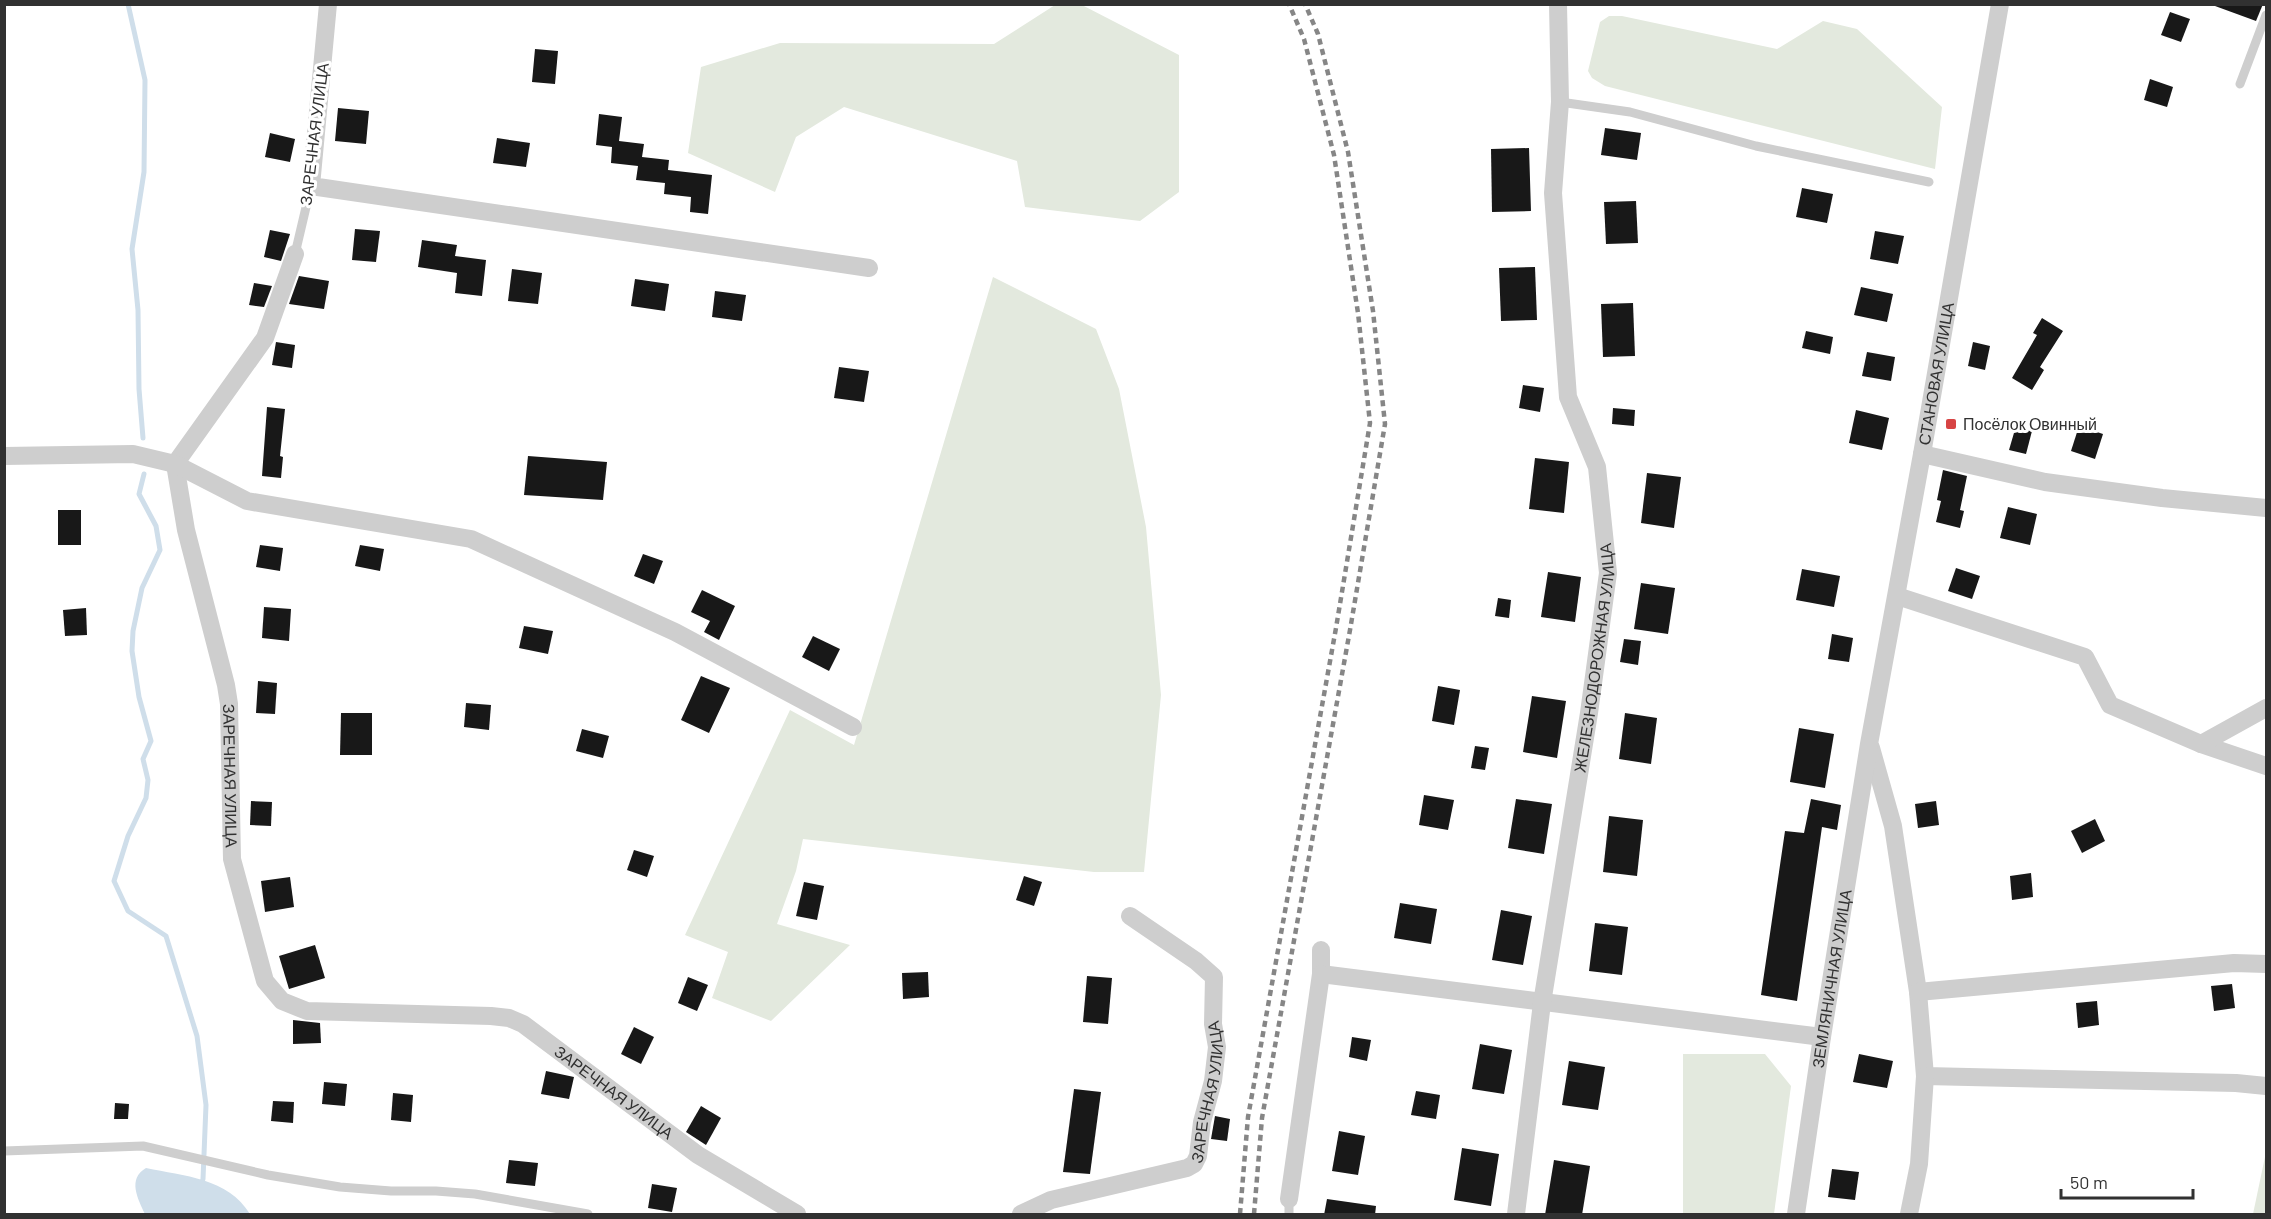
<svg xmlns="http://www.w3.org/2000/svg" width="2271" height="1219" viewBox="0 0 2271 1219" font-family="Barlow,sans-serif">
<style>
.green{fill:#e3e9de}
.water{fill:#cfdeea}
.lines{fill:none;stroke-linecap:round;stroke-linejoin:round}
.stream{stroke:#cfdeea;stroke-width:5}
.building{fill:#181818}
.service{stroke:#cecece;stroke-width:9}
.minor{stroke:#cecece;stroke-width:18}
.rail{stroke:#868686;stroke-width:4.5;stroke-dasharray:6 4.5;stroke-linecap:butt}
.poi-dot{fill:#d74444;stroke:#fff;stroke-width:2}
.labels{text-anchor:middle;stroke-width:6;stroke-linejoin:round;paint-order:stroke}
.street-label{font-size:16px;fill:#313131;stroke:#fff}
.poi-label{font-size:16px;fill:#313131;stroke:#fff;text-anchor:start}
</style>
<rect width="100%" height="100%" fill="#fff"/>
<g class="green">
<path d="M1080 4 1179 55V192L1140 221 1025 207 1017 161 844 107 796 137 775 192 688 153 701 67 780 43 994 44 1055 5Z"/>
<path d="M1609 16H1622L1777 49 1823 21 1857 29 1942 107 1935 169 1605 86 1592 78 1588 71 1600 22Z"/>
<path d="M993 277 1096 329 1119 389 1146 527 1161 695 1144 872H1094L803 839 796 871 777 924 850 945 771 1021 712 998 728 952 685 935 790 710 854 745Z"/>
<path d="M1683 1054H1765L1791 1086 1774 1214H1683Z"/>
<path d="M2266 1152V1214H2253Z"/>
</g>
<path class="water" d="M146 1168C184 1176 228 1178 250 1214H145C138 1199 127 1179 146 1168Z"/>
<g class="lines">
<g class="stream">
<path d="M128 4 145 80 144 172 132 249 138 310 139 389 143 438"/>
<path d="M144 474 139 494 156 526 160 550 142 588 133 631 132 651 139 697 151 741 143 759 148 780 146 798 128 836 114 881 128 911 166 936 197 1036 206 1105 203 1179 201 1185"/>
</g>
</g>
<g class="building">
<path d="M2216 4H2263L2256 21 2215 6Z"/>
<path d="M2170 12 2190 19 2181 42 2161 35Z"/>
<path d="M535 49 558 51 555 84 532 82Z"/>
<path d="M2150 79 2173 87 2167 107 2144 100Z"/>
<path d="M338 108 369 111 366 144 335 141Z"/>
<path d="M599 114 622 117 619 141 644 144 642 157 669 160 668 170 712 175 708 214 690 212 691 197 664 194 665 183 636 180 638 166 611 163 612 147 596 145Z"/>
<path d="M1605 128 1641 133 1637 160 1601 155Z"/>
<path d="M270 133 295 139 290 162 265 157Z"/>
<path d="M497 138 530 143 526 167 493 163Z"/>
<path d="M1529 148 1531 211 1492 212 1491 149Z"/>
<path d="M1802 188 1833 194 1827 223 1796 217Z"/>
<path d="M1636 201 1638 243 1606 244 1604 202Z"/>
<path d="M355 229 380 231 376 262 352 260Z"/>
<path d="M270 230 290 234 281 261 264 257Z"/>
<path d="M1875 231 1904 236 1898 264 1870 259Z"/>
<path d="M422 240 457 245 455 256 486 260 482 296 455 293 457 273 418 267Z"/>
<path d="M1535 267 1537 320 1501 321 1499 268Z"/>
<path d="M512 269 542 273 538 304 508 301Z"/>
<path d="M299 276 329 281 324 309 289 304Z"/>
<path d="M635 279 669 284 665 311 631 306Z"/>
<path d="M254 283 272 286 264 307 249 305Z"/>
<path d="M1861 287 1893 294 1887 322 1854 315Z"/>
<path d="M715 291 746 295 742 321 712 317Z"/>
<path d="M1633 303 1635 356 1603 357 1601 304Z"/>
<path d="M2042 318 2063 331 2040 367 2044 370 2032 390 2012 378 2037 335 2033 333Z"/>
<path d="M1806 331 1833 337 1830 354 1802 348Z"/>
<path d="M276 342 295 345 292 368 272 365Z"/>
<path d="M1973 342 1990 346 1985 370 1968 366Z"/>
<path d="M1867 352 1895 357 1891 381 1862 376Z"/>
<path d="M839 367 869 371 864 402 834 398Z"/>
<path d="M1523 385 1544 388 1540 412 1519 408Z"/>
<path d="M267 407 285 409 280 456 283 457 281 478 262 476Z"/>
<path d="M1613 408 1635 410 1634 426 1612 424Z"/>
<path d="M1856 410 1889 418 1882 450 1849 443Z"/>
<path d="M2016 426 2032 431 2026 454 2009 450Z"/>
<path d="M2079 426 2103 434 2095 459 2071 451Z"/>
<path d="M528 456 607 462 603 500 524 495Z"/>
<path d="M1535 458 1569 462 1564 513 1529 509Z"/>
<path d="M1943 470 1967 476 1960 510 1964 511 1960 528 1936 522 1941 501 1937 500Z"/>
<path d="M1647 473 1681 477 1674 528 1641 523Z"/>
<path d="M2008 507 2037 514 2030 545 2000 538Z"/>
<rect x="58" y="510" width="23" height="35"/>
<path d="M260 545 283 548 280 571 256 567Z"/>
<path d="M360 545 384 549 380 571 355 566Z"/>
<path d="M643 554 663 561 654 584 634 576Z"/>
<path d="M1956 568 1980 576 1972 599 1948 591Z"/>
<path d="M1802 569 1840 576 1834 607 1796 600Z"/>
<path d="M1548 572 1581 577 1575 622 1541 617Z"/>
<path d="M1641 583 1675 588 1668 634 1634 629Z"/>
<path d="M702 590 735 606 719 640 704 632 710 621 691 612Z"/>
<path d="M1498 598 1511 600 1509 618 1495 616Z"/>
<path d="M264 607 291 609 289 641 262 638Z"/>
<path d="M86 608 87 635 65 636 63 610Z"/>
<path d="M524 626 553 631 548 654 519 648Z"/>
<path d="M1832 634 1853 638 1849 662 1828 659Z"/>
<path d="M813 636 840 649 829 671 802 657Z"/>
<path d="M1624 639 1641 641 1638 665 1620 662Z"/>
<path d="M701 676 730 688 709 733 681 720Z"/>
<path d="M258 681 277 683 275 714 256 713Z"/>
<path d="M1438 686 1460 690 1454 725 1432 721Z"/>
<path d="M1532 696 1566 701 1557 758 1523 752Z"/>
<path d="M466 703 491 705 489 730 464 727Z"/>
<path d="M341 713H372V755H340Z"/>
<path d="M1625 713 1657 718 1651 764 1619 759Z"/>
<path d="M1799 728 1834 734 1825 788 1790 782Z"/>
<path d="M582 729 609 736 603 758 576 751Z"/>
<path d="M1475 746 1489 748 1485 770 1471 768Z"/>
<path d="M1424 795 1454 800 1448 830 1419 825Z"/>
<path d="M1516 799 1552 804 1544 854 1508 848Z"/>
<path d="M1811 799 1841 805 1837 830 1822 827 1797 1001 1761 995 1785 831 1804 833Z"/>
<path d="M251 801 272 802 271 826 250 825Z"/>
<path d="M1936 801 1939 825 1918 828 1915 804Z"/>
<path d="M1609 816 1643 820 1637 876 1603 872Z"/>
<path d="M2095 819 2105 841 2082 853 2071 831Z"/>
<path d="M634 850 654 856 647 877 627 870Z"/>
<path d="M2031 873 2033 897 2012 900 2010 876Z"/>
<path d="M1024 876 1042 882 1034 906 1016 900Z"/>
<path d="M290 877 294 907 265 912 261 881Z"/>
<path d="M804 882 824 886 817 920 796 916Z"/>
<path d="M1400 903 1437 909 1431 944 1394 938Z"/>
<path d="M1501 910 1532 916 1523 965 1492 960Z"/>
<path d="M1595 923 1628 927 1622 975 1589 971Z"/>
<path d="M315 945 325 978 289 989 279 956Z"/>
<path d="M928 972 929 997 903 999 902 973Z"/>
<path d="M1087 976 1112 978 1108 1024 1083 1022Z"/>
<path d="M688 977 708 985 697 1011 678 1003Z"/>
<path d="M2232 984 2235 1008 2214 1011 2211 986Z"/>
<path d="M2097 1001 2099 1025 2078 1028 2076 1003Z"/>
<path d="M293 1020 320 1023 321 1043 293 1044Z"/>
<path d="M634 1027 654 1037 641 1064 621 1054Z"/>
<path d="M1352 1037 1371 1040 1367 1061 1349 1057Z"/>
<path d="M1480 1044 1512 1050 1504 1094 1472 1089Z"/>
<path d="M1859 1054 1893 1061 1887 1088 1853 1082Z"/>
<path d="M1569 1061 1605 1067 1598 1110 1562 1105Z"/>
<path d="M546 1071 574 1077 569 1099 541 1094Z"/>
<path d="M324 1082 347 1084 345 1106 322 1104Z"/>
<path d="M1074 1089 1101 1092 1090 1174 1063 1172Z"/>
<path d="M1416 1091 1440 1095 1436 1119 1411 1115Z"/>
<path d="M393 1093 413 1095 411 1122 391 1120Z"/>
<path d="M273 1101 294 1102 293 1123 271 1121Z"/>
<path d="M115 1103 129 1104 128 1119H114Z"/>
<path d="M701 1106 721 1118 706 1145 686 1132Z"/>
<path d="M1215 1116 1230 1119 1227 1141 1211 1139Z"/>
<path d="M1339 1131 1365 1136 1358 1175 1332 1171Z"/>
<path d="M1462 1148 1499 1154 1491 1206 1454 1200Z"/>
<path d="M509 1160 538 1163 535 1186 506 1183Z"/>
<path d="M1554 1160 1590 1166 1582 1215H1545Z"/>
<path d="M1832 1169 1859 1172 1855 1200 1828 1197Z"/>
<path d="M652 1184 677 1188 672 1212 648 1208Z"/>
<path d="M1327 1199 1376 1206 1375 1215H1324Z"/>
</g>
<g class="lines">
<g class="service">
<path d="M2240 84 2266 15"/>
<path d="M1560 102 1630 112 1756 146 1929 182"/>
<path d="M295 254 311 186"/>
<path d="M4 1151 143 1146 268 1175 340 1187 391 1191H436L475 1194 588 1214"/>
<path d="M1289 1214V1199"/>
</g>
<g class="minor">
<path d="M328 4 311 186 869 268"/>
<path id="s1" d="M295 254 265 338 175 464 186 530 226 685 229 704 232 859 265 981 282 1001 307 1011 491 1016 509 1018 523 1024 698 1155 797 1214"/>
<path d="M1922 454 2045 482 2162 498 2266 508"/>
<path d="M4 456 133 454 175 464 247 501 471 539 675 632 853 727"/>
<path d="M1897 596 2085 657 2110 705 2201 744 2266 766"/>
<path d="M2201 744 2266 708"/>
<path d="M1871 748 1893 826 1918 992 1925 1076 2236 1083 2266 1086"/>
<path d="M1321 950V974L1822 1037"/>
<path d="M1918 992 2234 963 2266 964"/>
<path d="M1289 1199 1321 974"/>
<path id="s2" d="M1021 1214 1051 1200 1187 1168 1194 1164 1198 1156 1202 1122 1213 1081 1217 1047 1213 1024 1214 977 1196 961 1130 916"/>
<path id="s3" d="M1516 1214 1542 1003 1589 713 1608 573 1597 467 1568 397 1553 193 1560 102 1558 4"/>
<path id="s4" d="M1796 1214 1822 1037 1869 744 1922 454 2000 4"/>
<path d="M1909 1214 1919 1164 1925 1076"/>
</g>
<g class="rail">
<path d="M1240 1214 1248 1117 1336 628 1370 423 1358 313 1334 155 1304 39 1289 4"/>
<path d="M1254 1214 1262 1118 1350 630 1385 424 1373 311 1348 152 1318 34 1305 4"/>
</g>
</g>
<rect class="poi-dot" x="1945" y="418" width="12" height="12" rx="3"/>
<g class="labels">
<g class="street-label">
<text transform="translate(314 134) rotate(-83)" y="6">ЗАРЕЧНАЯ УЛИЦА</text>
<text dy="6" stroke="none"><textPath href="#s4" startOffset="852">СТАНОВАЯ УЛИЦА</textPath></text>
<text dy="6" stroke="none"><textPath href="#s3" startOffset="562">ЖЕЛЕЗНОДОРОЖНАЯ УЛИЦА</textPath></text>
<text dy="6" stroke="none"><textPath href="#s1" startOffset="562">ЗАРЕЧНАЯ УЛИЦА</textPath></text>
<text dy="6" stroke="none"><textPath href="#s4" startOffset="238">ЗЕМЛЯНИЧНАЯ УЛИЦА</textPath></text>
<text dy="6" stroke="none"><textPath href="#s2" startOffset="255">ЗАРЕЧНАЯ УЛИЦА</textPath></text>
<text dy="6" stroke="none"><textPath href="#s1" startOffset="1156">ЗАРЕЧНАЯ УЛИЦА</textPath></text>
</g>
<g class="poi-label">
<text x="1963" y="430">Посёлок Овинный</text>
</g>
</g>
<rect width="2271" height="1219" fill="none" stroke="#313131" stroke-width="12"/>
<path d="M2061 1189v9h132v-9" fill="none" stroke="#313131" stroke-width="3"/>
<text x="2070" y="1189" font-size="18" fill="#313131" stroke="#ffffff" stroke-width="4.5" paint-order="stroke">50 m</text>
</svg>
